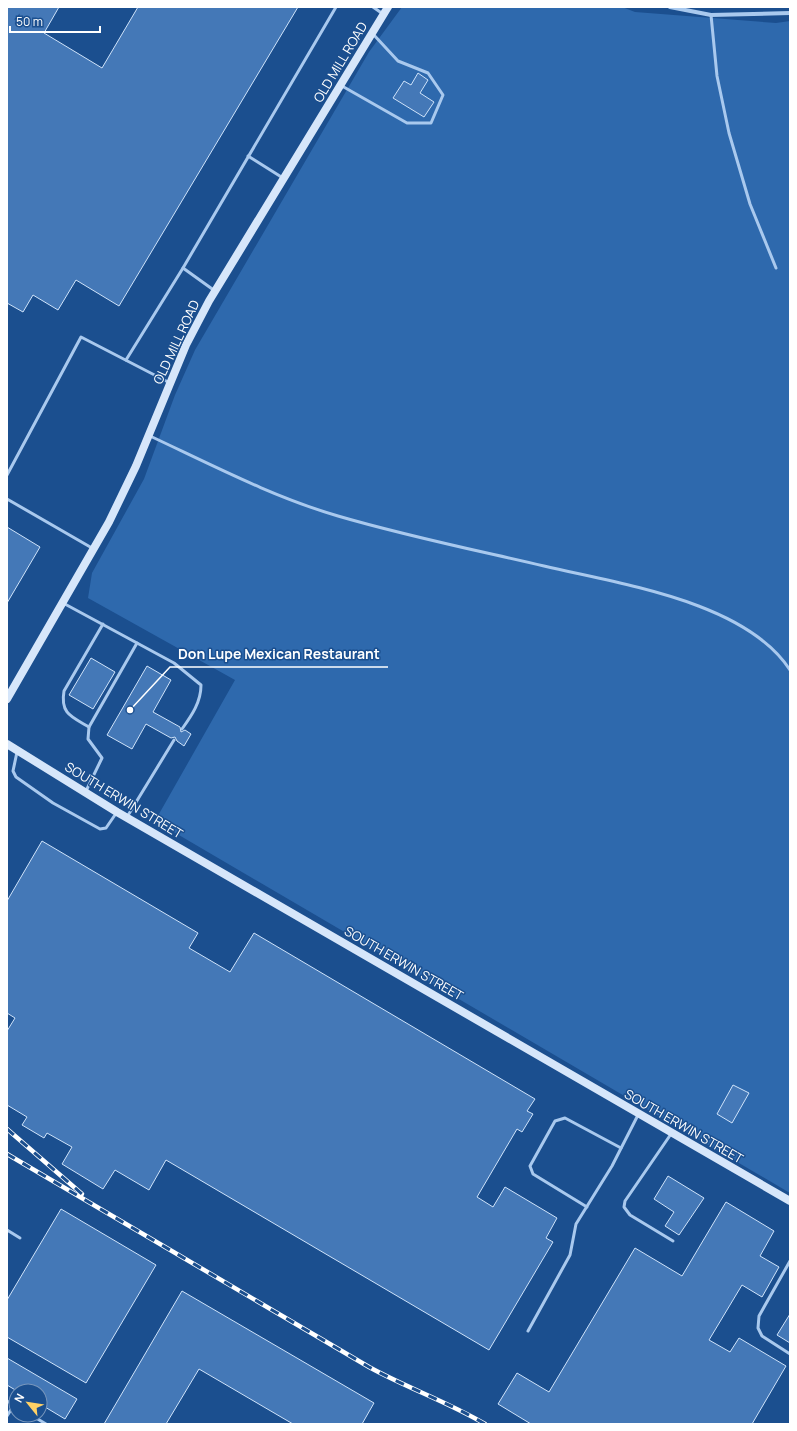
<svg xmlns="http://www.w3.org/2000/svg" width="797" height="1431" viewBox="0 0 797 1431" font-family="Manrope,sans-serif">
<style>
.green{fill:#2e69ad}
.building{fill:#4478b7;stroke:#cfe3fa}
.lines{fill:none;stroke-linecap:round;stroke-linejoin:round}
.lane{stroke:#a9c9ee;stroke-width:3}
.street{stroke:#a9c9ee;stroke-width:4}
.secondary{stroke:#d6e6fa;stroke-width:8}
.rail-casing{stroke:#fff;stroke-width:4.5}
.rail{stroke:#1b4f8f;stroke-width:3;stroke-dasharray:9;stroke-linecap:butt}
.labels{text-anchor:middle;stroke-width:3;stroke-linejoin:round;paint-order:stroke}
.street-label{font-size:13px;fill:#fff;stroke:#1b4f8f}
.leader{fill:none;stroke:#fff;stroke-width:1.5}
.callout-dot{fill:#fff;stroke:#1b4f8f;stroke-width:1.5}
.callout-label{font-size:14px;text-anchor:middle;font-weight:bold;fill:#fff;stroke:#1b4f8f;stroke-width:3;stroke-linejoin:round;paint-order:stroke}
</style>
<rect width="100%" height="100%" fill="#1b4f8f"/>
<path class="green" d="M402 7H622L635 12 776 23 790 21V1193L155 821 235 680 88 598 92 573 144 479 175 395 195 350 369 52Z"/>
<g class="building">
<path d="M7 7H59L44 33 102 68 138 7H298L119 306 76 280 58 310 33 295 23 312 7 303Z"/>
<path d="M418 73 428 80 420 93 434 102 424 117 393 98 404 81 411 85Z"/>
<path d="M7 527 40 547 7 603Z"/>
<path d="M91 658 115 672 93 709 69 695Z"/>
<path d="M147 666 171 680 153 712 180 727 181 732 185 730 191 734 184 746 177 741 175 737 171 738 146 724 132 749 107 735Z"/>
<path d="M42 841 198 933 189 948 230 972 254 933 535 1099 527 1111 533 1114 522 1132 517 1129 477 1197 493 1207 505 1187 557 1218 546 1238 553 1242 489 1350 166 1160 149 1190 115 1170 103 1189 62 1164 72 1147 47 1133 44 1138 22 1125 27 1117 7 1105V1031L15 1018 7 1013V901Z"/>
<path d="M733 1085 749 1093 732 1123 717 1114Z"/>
<path d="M668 1176 704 1198 679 1235 665 1226 674 1212 654 1199Z"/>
<path d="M726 1202 774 1231 760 1256 779 1267 762 1297 742 1285 709 1340 730 1352 739 1338 786 1366 752 1424H531L498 1404 517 1373 549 1392 635 1248 682 1276Z"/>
<path d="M61 1209 156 1265 86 1383 7 1337V1300Z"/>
<path d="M182 1291 374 1403 362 1424H293L199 1369 166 1424H104Z"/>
<path d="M790 1314V1343L777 1335Z"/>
<path d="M7 1358 77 1399 65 1419 40 1404V1391H17L7 1385Z"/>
</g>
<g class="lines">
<g class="lane">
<path d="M373 7 383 14"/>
<path d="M711 15 717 76 729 133 750 204 776 268"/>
<path d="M342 86 407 123H431L443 95 428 73 398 61 373 34"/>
<path d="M248 156 283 178"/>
<path d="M183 268 215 291"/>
<path d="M126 360 183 268 336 7"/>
<path d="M150 436C212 465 273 497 338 516 406 536 475 550 544 566 619 584 745 601 790 670"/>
<path d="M7 475 81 337 170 383"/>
<path d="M7 499 92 548"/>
<path d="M63 603 174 663 201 685C201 702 192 715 182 729"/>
<path d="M89 727C72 717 60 714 64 691L103 624"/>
<path d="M17 752 13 771 16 777 53 803 100 829 106 828 117 812"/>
<path d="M86 791 102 758 88 739 89 727 137 643"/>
<path d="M127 817 174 740"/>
<path d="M671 1134 625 1201 624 1207 630 1215 673 1241"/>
<path d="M587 1207 533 1174 530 1166 555 1121 565 1118 621 1148"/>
<path d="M7 1230 20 1238"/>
<path d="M790 1261 759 1316 758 1328 762 1336 790 1354"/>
<path d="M528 1331 570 1255 576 1224 612 1166 638 1115"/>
<path d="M7 1401 16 1406"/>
<path d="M31 1415 46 1424"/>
<path d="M7 1416 14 1405"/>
</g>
<path class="street" d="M670 7 711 15 790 13"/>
<g class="secondary">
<path d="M7 699 109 522 136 466 186 345 209 301 388 7"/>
<path d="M7 744 117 812 790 1201"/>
</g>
<defs>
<g id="rail">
<path d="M7 1129 82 1194"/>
<path d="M7 1154 369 1367C407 1388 448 1402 485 1424"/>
</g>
</defs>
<use href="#rail" class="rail-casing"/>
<use href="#rail" class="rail"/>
</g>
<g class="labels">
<g class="street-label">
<text transform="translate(340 62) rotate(-59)" y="5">OLD MILL ROAD</text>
<text transform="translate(176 342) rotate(-65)" y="5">OLD MILL ROAD</text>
<text transform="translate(124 800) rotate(31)" y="5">SOUTH ERWIN STREET</text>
<text transform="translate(404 963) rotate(30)" y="5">SOUTH ERWIN STREET</text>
<text transform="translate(684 1126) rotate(30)" y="5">SOUTH ERWIN STREET</text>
</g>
</g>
<path class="leader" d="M130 710L170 667H388"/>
<circle class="callout-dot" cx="130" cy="710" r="4"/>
<g class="callout-label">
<text x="279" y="659">Don Lupe Mexican Restaurant</text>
</g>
<rect width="797" height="1431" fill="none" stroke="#ffffff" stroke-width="16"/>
<g transform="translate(28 1403) rotate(300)"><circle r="19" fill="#1b4f8f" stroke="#7695bc"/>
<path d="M0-3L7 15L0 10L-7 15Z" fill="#ffd166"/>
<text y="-6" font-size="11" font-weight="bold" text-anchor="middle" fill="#ffffff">N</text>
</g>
<path d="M10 26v6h90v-6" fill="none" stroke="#ffffff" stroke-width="2"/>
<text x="16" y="26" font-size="12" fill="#ffffff" stroke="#1b4f8f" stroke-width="3" paint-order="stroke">50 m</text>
</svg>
